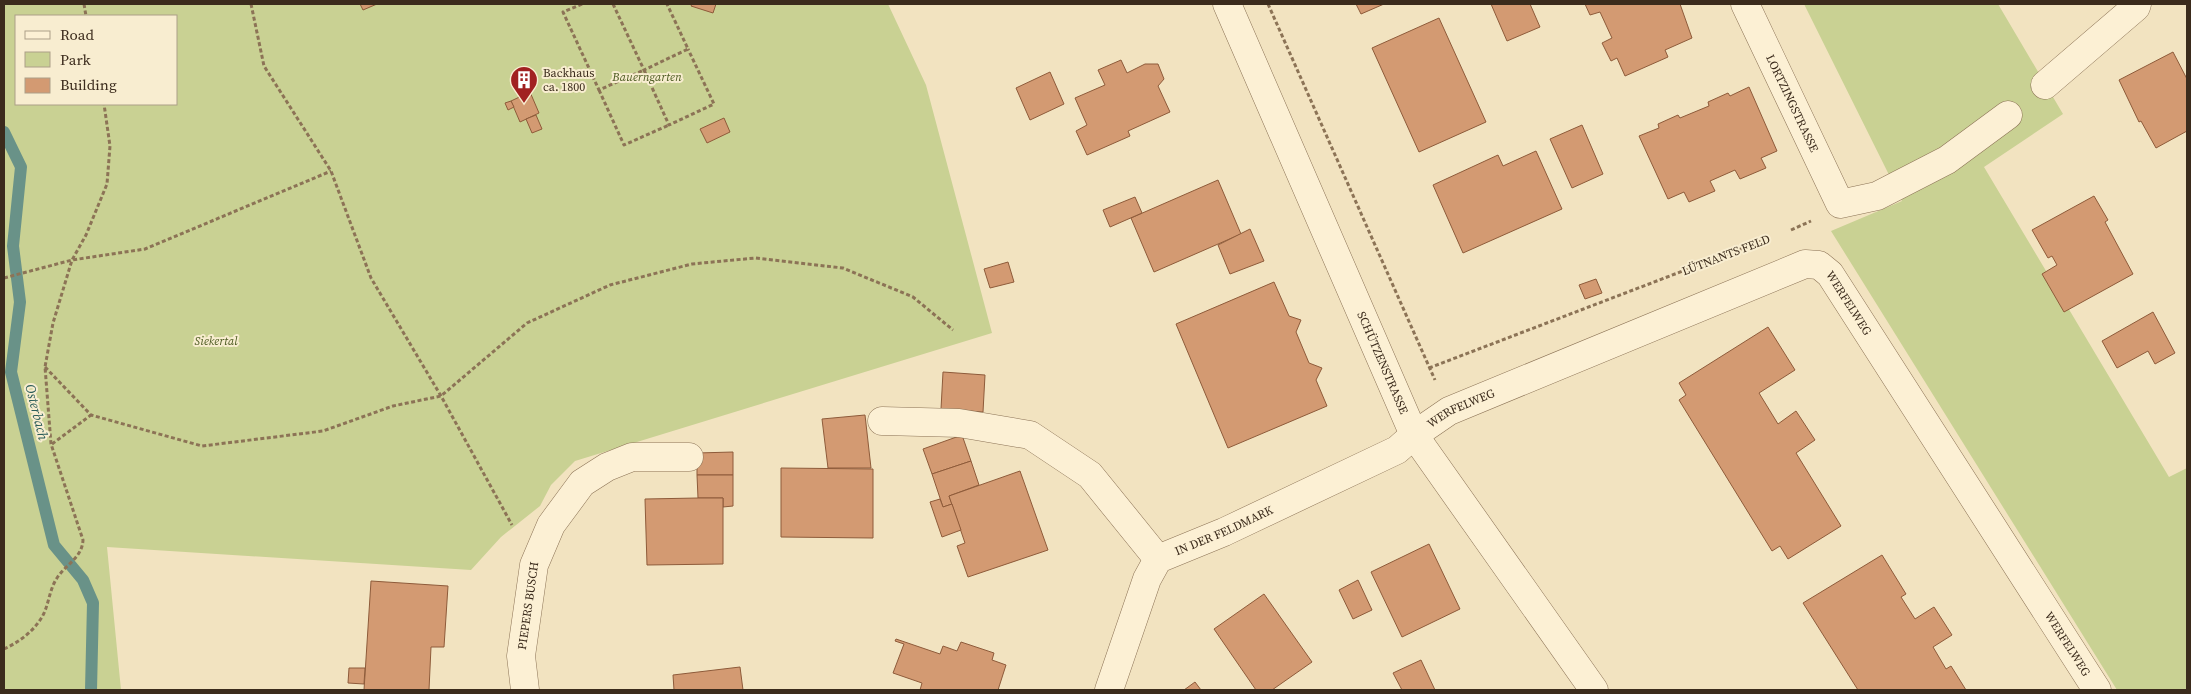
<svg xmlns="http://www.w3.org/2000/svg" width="2191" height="694" viewBox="0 0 2191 694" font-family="'Source Serif 4',serif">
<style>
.green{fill:#c9d193;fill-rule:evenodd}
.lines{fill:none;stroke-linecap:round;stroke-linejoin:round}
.stream{stroke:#699288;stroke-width:12}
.building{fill:#d39a72;stroke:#8e5b3a}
.minor-casing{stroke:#8c7356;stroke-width:29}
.path{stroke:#8c7356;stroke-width:3;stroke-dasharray:4 2.5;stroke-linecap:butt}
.minor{stroke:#fcf0d4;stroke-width:28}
.labels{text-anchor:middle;stroke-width:4;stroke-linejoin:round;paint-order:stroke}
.poi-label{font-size:12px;fill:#3b2b1c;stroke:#f8edd0;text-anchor:start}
.park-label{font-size:12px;font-style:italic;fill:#4b5920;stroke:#f8edd0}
.street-label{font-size:12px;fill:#3b2b1c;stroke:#f8edd0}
.water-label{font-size:14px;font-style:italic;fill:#2a5c58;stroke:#f8edd0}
</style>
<rect width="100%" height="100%" fill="#f2e3c0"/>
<g class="green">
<path d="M4 4H888L926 85 992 333 575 461 551 485 540 506 501 537 471 570 107 547 121 690H4ZM16 16H176V104H16Z"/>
<path d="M1804 4H1998L2063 114 1984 167 2169 477 2187 468V690H2117L1831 231 1902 201Z"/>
</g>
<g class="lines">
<path class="stream" d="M4 132 21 167 13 246 20 302 11 372 54 545 83 580 93 603 91 690"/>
</g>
<g class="building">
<path d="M360 4H377L363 10Z"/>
<path d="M692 4H716L713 13 691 6Z"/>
<path d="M1356 4H1384L1361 14Z"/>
<path d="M1491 4H1530L1540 27 1507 41Z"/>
<path d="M1585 4H1680L1692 38 1665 50 1668 57 1625 76 1617 58 1611 61 1602 43 1612 38 1600 12 1590 15Z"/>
<path d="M1439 18 1486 122 1419 152 1372 48Z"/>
<path d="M2173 52 2187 79V131L2156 148 2141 121 2139 122 2119 80Z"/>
<path d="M1121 60 1127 73 1145 64H1158L1164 79 1158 86 1170 112 1128 131 1130 136 1087 155 1076 131 1087 125 1075 98 1105 85 1098 70Z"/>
<path d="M1050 72 1064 104 1030 120 1016 88Z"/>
<path d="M1749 87 1777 151 1761 158 1766 168 1740 179 1735 170 1710 181 1715 191 1689 202 1684 192 1668 199 1639 136 1659 128 1658 124 1678 115 1680 118 1709 106 1708 102 1728 93 1730 96Z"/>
<path d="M530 92 539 113 520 122 511 101Z"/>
<path d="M511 101 514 107 508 110 505 103Z"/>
<path d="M536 115 542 129 532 133 526 119Z"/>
<path d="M724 118 730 132 707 143 700 129Z"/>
<path d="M1582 125 1603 174 1572 188 1550 139Z"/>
<path d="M1536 151 1562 209 1463 253 1433 185 1498 155 1503 166Z"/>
<path d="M1218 180 1241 234 1154 272 1131 218Z"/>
<path d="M2094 196 2108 220 2105 222 2133 274 2064 312 2042 274 2057 265 2052 256 2048 258 2032 230Z"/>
<path d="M1135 197 1142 213 1110 227 1103 210Z"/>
<path d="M1250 229 1264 261 1230 274 1218 245Z"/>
<path d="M1008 262 1014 282 990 288 984 269Z"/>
<path d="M1596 279 1602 293 1585 299 1579 285Z"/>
<path d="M1274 282 1289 316 1301 320 1296 332 1309 363 1322 368 1316 380 1327 406 1228 448 1176 324Z"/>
<path d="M2153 312 2175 353 2155 364 2148 351 2117 368 2102 341Z"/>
<path d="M1768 327 1795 370 1759 393 1778 424 1796 411 1815 440 1796 453 1841 526 1788 559 1780 546 1772 551 1679 400 1686 395 1679 383Z"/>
<path d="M943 372 985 375 983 412 941 409Z"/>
<path d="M865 415 871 468H828L822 419Z"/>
<path d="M962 435 971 461 932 474 923 449Z"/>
<path d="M733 452V475H697V453Z"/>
<path d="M971 461 979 485 949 496 952 504 943 507 932 474Z"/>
<path d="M781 468 873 469V538L781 537Z"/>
<path d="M1020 471 1048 550 968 577 957 546 965 543 949 496Z"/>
<path d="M697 475H733V506L723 507V498H698Z"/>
<path d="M698 498H723V564L647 565 645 499Z"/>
<path d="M940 499 943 507 952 504 961 530 942 537 930 502Z"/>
<path d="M1429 544 1460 609 1402 637 1371 572Z"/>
<path d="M1882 555 1906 594 1901 597 1915 619 1934 607 1952 635 1933 647 1946 669 1951 666 1966 690H1858L1803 603Z"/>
<path d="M1358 580 1372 610 1353 619 1339 590Z"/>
<path d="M371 581 448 586 444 647H431L429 690H364Z"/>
<path d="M1264 594 1312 662 1272 690H1256L1214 629Z"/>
<path d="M896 639 940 654 943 646 957 651 961 642 994 653 992 660 1006 665 998 690H920L922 683 893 673 904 644 895 641Z"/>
<path d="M1421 660 1435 690H1402L1393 673Z"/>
<path d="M740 667 743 690H674L673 675Z"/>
<path d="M349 668H365L364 684 348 683Z"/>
<path d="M1195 682 1201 690H1184Z"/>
</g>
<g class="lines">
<defs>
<g id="minor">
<path id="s1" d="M1227 4 1414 435 1594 690"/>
<path id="s2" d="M1745 4 1840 204 1877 196 1947 160 2008 115"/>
<path d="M2045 85 2136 7 2137 4"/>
<path d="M882 421 959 423 1030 435 1090 475 1158 559"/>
<path id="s3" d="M525 690 521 656 534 565 551 525 582 483 607 467 632 457H689"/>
<path id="s4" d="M1109 690 1147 579 1158 559 1224 532 1397 450 1414 435 1449 411 1805 264 1819 265 1830 274 2097 690"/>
</g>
</defs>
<use href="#minor" class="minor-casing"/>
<g class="path">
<path d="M84 4 86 16"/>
<path d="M251 4 264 66 331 171 371 278 441 396 512 525"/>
<path d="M582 4 563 12 599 90 644 70 669 125 714 104 688 49"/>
<path d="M613 4 644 70 688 49 667 4"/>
<path d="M1268 4 1435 380"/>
<path d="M599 90 624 145 669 125"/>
<path d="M1791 230 1811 221"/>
<path d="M4 278 72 260 145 249 331 171"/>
<path d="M45 367 91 415 202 446 323 431 393 406 441 396 527 323 610 285 692 264 755 258 843 268 913 297 953 330"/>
<path d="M1429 368 1764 240"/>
<path d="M52 444 91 415"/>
<path d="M4 649C19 642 33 632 42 617 49 605 49 590 57 578 66 564 82 558 83 540L51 444 45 367 53 323 72 260 86 235 107 184 110 146 104 104"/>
</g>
<use href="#minor" class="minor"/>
</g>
<defs>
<symbol id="building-pin" viewBox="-11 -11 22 30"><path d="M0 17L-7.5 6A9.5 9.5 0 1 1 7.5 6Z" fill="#a12121" stroke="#f8edd0"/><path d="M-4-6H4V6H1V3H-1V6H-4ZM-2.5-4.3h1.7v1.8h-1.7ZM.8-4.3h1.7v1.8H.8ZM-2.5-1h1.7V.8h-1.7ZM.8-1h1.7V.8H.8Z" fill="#fff"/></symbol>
</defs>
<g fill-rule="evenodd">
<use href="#building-pin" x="508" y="64" width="32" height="43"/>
</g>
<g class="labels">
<g class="poi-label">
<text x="543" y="77">Backhaus<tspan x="543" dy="14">ca. 1800</tspan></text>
</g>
<g class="park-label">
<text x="647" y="81">Bauerngarten</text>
<text x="216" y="345">Siekertal</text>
</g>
<g class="street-label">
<text dy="4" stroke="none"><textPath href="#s2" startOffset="110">LORTZINGSTRASSE</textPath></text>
<text transform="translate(1726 255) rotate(-21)" y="4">LÜTNANTS FELD</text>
<text dy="4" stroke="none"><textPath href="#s4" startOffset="916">WERFELWEG</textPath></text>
<text dy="4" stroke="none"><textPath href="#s1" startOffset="391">SCHÜTZENSTRASSE</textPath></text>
<text dy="4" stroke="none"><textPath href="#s4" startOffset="480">WERFELWEG</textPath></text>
<text dy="4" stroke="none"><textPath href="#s4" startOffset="212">IN DER FELDMARK</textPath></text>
<text dy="4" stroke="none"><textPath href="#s3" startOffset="85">PIEPERS BUSCH</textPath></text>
<text dy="4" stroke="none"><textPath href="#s4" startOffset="1321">WERFELWEG</textPath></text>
</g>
<g class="water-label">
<text transform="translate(37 412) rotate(76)" y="5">Osterbach</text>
</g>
</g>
<rect width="2191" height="694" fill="none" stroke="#3b2b1c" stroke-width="10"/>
<rect x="15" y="15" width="162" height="90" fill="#f8edd0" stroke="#ac9f88"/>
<rect x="25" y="31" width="25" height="8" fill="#fcf0d4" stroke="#ac9f88"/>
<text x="60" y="40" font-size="15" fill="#3b2b1c">Road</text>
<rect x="25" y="52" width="25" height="15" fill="#c9d193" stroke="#ac9f88"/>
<text x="60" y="65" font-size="15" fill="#3b2b1c">Park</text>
<rect x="25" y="78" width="25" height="15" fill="#d39a72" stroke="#ac9f88"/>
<text x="60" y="90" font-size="15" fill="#3b2b1c">Building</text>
</svg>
